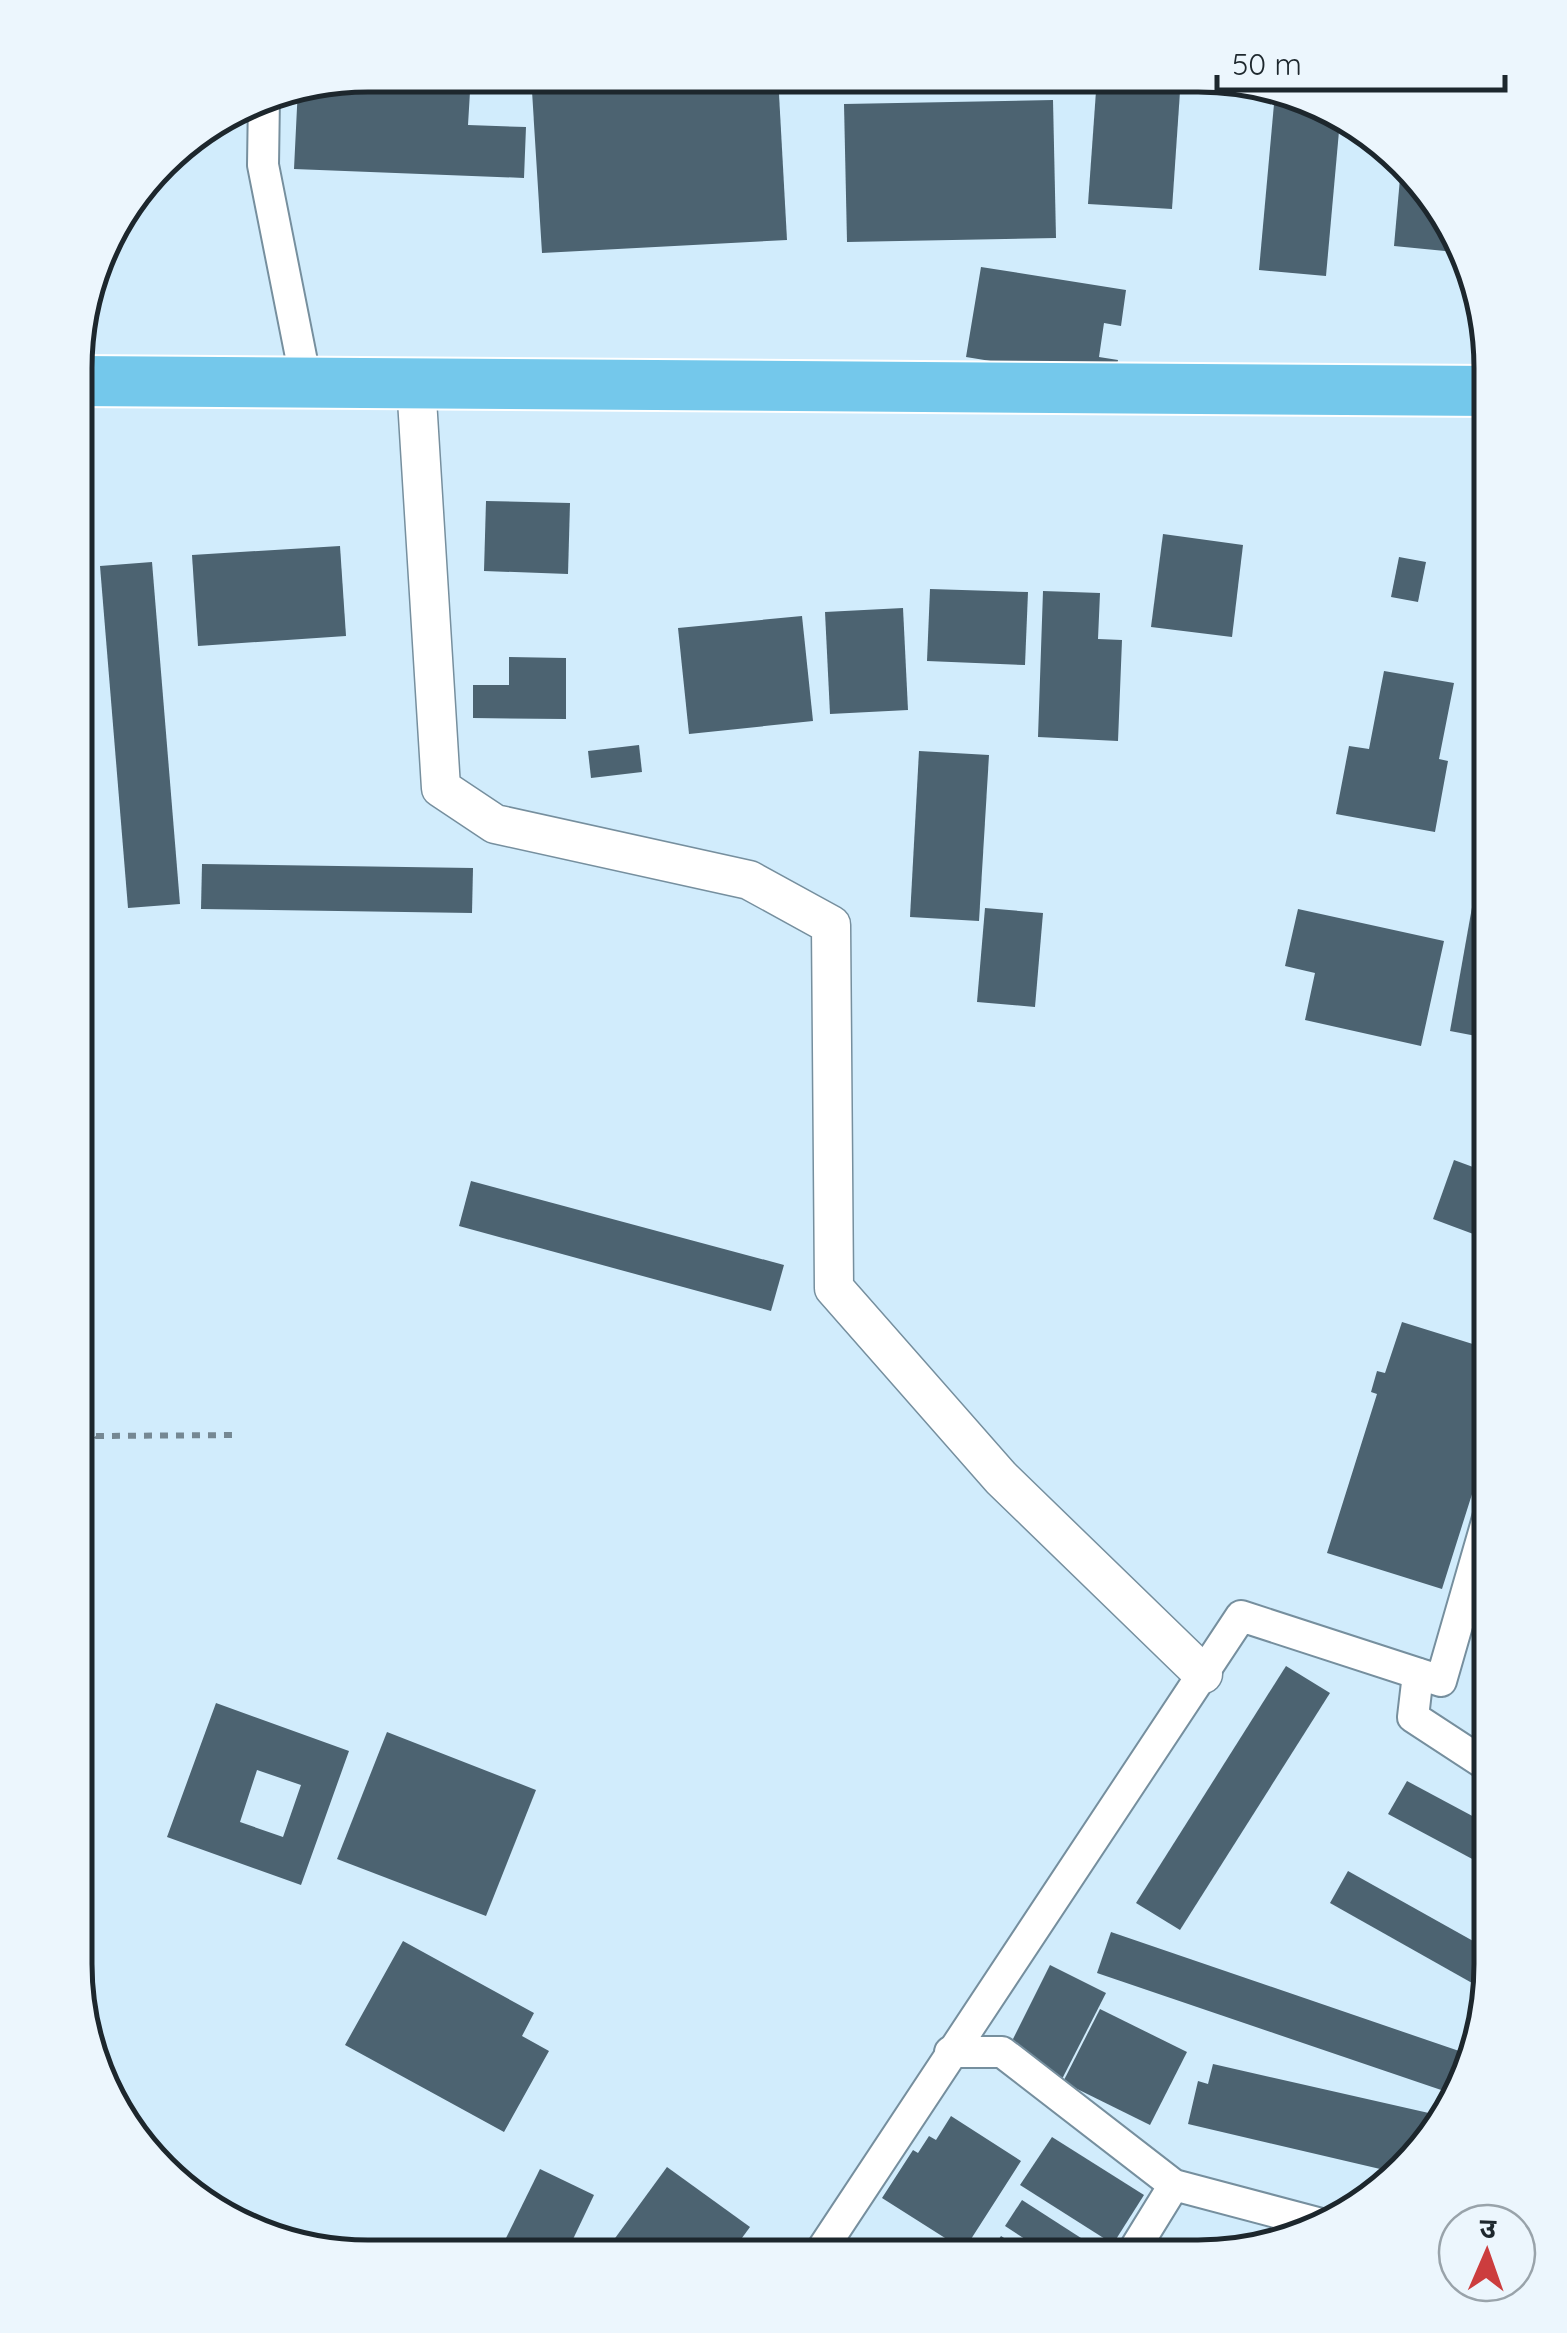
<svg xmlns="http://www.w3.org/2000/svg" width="1567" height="2333" viewBox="0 0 1567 2333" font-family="Quicksand,'Noto Sans Devanagari',sans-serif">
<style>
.building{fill:#4c6371;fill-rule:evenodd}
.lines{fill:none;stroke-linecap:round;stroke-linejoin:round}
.minor-casing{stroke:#768f9e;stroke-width:34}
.tertiary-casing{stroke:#768f9e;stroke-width:41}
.primary-casing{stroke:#fff;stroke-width:54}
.path{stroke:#758893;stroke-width:6;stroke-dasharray:8 8;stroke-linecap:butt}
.minor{stroke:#fff;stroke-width:30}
.tertiary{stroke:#fff;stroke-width:38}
.primary{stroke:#74c8eb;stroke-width:50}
.rim{fill:none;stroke:#1d272d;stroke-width:5}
</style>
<rect width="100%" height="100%" fill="#d1ecfc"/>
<g class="building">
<path d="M369 75H471L468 125 526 127 524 178 294 169 298 87Z"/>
<path d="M531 75 778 76 787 240 542 253Z"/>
<path d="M1097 77H1181L1172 209 1088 204Z"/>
<path d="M1275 93 1340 120 1326 276 1259 270Z"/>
<path d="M1053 100 1056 238 847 242 844 104Z"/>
<path d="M1401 167 1447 227 1445 251 1394 246Z"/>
<path d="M981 267 1126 290 1121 326 1104 323 1099 357 1118 360 1114 381 966 357Z"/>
<path d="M486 501 570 503 568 574 484 571Z"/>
<path d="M1163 534 1243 545 1232 637 1151 627Z"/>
<path d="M340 546 346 636 198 646 192 555Z"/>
<path d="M1399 557 1426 562 1418 602 1391 597Z"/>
<path d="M152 562 180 904 128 908 100 566Z"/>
<path d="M930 589 1028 592 1025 665 927 661Z"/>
<path d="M1043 591 1100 593 1098 639 1122 640 1118 741 1038 737Z"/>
<path d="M903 608 908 710 830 714 825 612Z"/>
<path d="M802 616 813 721 689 734 678 628Z"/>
<path d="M509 657 566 658V719L473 718V685H509Z"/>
<path d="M1384 671 1454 683 1439 759 1448 761 1435 832 1336 814 1349 746 1369 749Z"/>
<path d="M639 745 642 772 591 778 588 751Z"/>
<path d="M919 751 989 755 979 921 910 917Z"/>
<path d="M1490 806H1492V1039L1450 1031Z"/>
<path d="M202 864 473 868 472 913 201 909Z"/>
<path d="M985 908 1043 913 1035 1007 977 1002Z"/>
<path d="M1298 909 1444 941 1421 1046 1305 1020 1315 973 1285 966Z"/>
<path d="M1454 1160 1492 1174V1241L1433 1219Z"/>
<path d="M471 1181 784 1265 771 1311 459 1226Z"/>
<path d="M1402 1322 1492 1350V1431L1442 1589 1327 1553 1377 1394 1371 1392 1377 1371 1385 1373Z"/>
<path d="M1286 1666 1330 1693 1180 1930 1136 1903Z"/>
<path d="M216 1703 349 1751 301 1885 167 1837ZM257 1770 301 1785 283 1837 240 1822Z"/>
<path d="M387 1732 536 1790 486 1916 337 1859Z"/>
<path d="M1407 1781 1491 1826V1869L1388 1814Z"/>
<path d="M1348 1871 1491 1951 1488 1992 1330 1903Z"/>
<path d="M1111 1932 1465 2053 1450 2093 1097 1973Z"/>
<path d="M403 1941 534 2013 522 2036 549 2051 504 2132 345 2045Z"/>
<path d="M1050 1965 1106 1993 1061 2081 1006 2053Z"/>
<path d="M1100 2009 1187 2052 1150 2125 1063 2082Z"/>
<path d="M1213 2064 1442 2116 1432 2143 1393 2172 1188 2124 1198 2081 1208 2084Z"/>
<path d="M951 2116 1021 2161 964 2250 882 2198 913 2150 918 2153 929 2136 936 2140Z"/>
<path d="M1052 2137 1144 2195 1113 2244 1020 2185Z"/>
<path d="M667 2167 750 2227 728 2257 602 2256Z"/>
<path d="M540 2169 594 2195 565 2256H544L506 2238Z"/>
<path d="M1022 2200 1095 2247 1088 2258H1054L1005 2226Z"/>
<path d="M1001 2236 1035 2258 987 2257Z"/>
</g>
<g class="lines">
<defs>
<g id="minor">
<path d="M264 97 263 165 306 382"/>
<path d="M1418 1674 1413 1717 1491 1768"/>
<path d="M950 2052H1002L1174 2185 1325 2225"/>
<path d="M817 2257 1241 1616 1441 1681 1492 1504"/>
<path d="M1129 2258 1174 2185"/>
</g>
<path id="tertiary" d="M416 383 441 788 495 824 749 880 831 925 834 1288 1001 1478 1203 1674"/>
<path id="primary" d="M78 381 1492 391"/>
</defs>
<use href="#minor" class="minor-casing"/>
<use href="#tertiary" class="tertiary-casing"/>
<use href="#primary" class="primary-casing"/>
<path class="path" d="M76 1411 96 1436 237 1435"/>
<use href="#minor" class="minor"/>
<use href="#tertiary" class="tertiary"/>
<use href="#primary" class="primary"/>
</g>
<path d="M0 0H1567V2333H0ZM368 92H1198A276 276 0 0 1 1474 368V1964A276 276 0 0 1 1198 2240H368A276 276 0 0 1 92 1964V368A276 276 0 0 1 368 92Z" fill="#ecf6fd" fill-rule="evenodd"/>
<path class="rim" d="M368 92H1198A276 276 0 0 1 1474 368V1964A276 276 0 0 1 1198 2240H368A276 276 0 0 1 92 1964V368A276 276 0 0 1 368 92Z"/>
<g transform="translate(1487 2253) rotate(2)"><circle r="48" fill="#ecf6fd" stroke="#99a3aa" stroke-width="2.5"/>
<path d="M0-8L18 38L0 25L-18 38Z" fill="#cc3d3e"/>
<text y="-15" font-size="28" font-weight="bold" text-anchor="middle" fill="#1d272d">उ</text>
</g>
<path d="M1217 75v15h288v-15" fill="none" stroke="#1d272d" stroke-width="5"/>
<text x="1232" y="75" font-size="30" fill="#1d272d" stroke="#ecf6fd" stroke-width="8" paint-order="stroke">50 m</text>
</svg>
